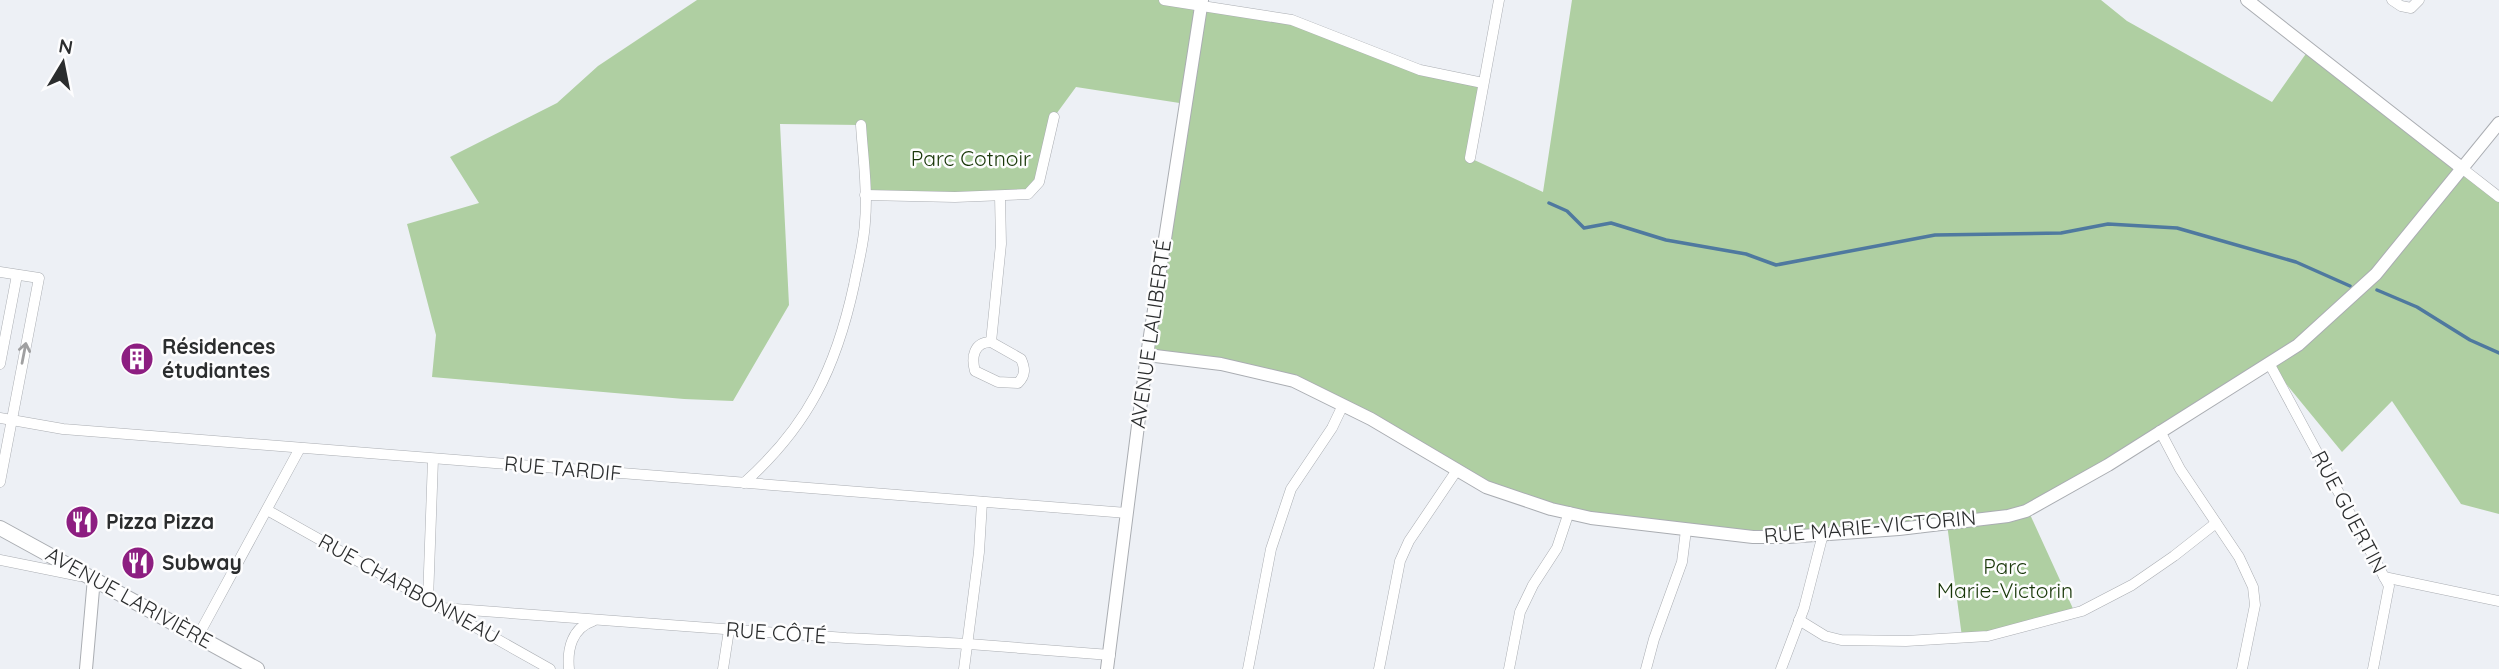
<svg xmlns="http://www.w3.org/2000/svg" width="2499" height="669" viewBox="0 0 2499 669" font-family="Quicksand,sans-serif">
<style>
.green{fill:#afcfa2}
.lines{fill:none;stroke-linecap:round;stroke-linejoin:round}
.stream{stroke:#4f799f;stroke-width:3.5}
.minor-casing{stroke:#aaadb2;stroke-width:11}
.tertiary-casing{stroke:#aaadb2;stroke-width:14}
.secondary-casing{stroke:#aaadb2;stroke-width:16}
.minor{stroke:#fff;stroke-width:10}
.tertiary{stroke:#fff;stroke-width:12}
.secondary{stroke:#fff;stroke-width:14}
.oneway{stroke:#a0a0a1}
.labels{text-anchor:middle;stroke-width:5;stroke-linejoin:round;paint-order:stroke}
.park-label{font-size:21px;fill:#183608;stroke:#fdfdfe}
.street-label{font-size:21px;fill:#2b2d2e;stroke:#fdfdfe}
.poi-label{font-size:21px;font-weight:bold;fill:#2b2d2e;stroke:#fdfdfe;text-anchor:start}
</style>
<rect width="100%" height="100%" fill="#edf0f5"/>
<path class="green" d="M697 0H1164L1274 16 1386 58 1483 83 1470 158 1543 192 1572 0H2101L2127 21 2272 102 2310 48 2499 197V514L2461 504 2392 401 2342 452 2269 363 2028 510 2075 613 1962 637 1947 524 1787 537 1591 518 1486 487 1294 381 1147 355 1186 104 1076 87 1054 117 1039 182 1028 194 865 195 861 125 780 124 789 305 733 401 684 399 432 377 436 335 407 224 479 203 450 157 557 103 598 66Z"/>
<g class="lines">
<g class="stream">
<path d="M1549 203 1567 211 1584 228 1611 223 1666 240 1746 254 1776 265 1935 235 2061 233 2108 224 2177 228 2296 262 2350 286"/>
<path d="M2377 290 2417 307 2470 340 2499 353"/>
</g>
<defs>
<g id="minor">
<path d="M1164 0 1292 20 1420 70 1483 83"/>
<path d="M2392 0 2401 6 2411 8 2419 0"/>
<path d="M1470 158 1499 0"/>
<path d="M2463 169 2499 197"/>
<path d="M865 195 955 197 1028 194 1039 182 1054 117"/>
<path d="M0 272 39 278 0 482"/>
<path d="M991 342 1021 359C1025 368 1026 375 1018 383L998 382 975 371C971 357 974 342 991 342Z"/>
<path d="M991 342 1001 244 1000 196"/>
<path d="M2269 363 2389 586 2373 669"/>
<path d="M0 364 17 275"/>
<path d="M0 418 63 429 1127 513"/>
<path d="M2160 431 2180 469 2239 557 2253 587 2255 605 2242 669"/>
<path d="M744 483C808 426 836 368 854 285 858 264 864 243 865 222 868 190 863 157 861 125"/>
<path d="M267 510 550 669"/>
<path d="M0 560 80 576"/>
<path d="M2384 577 2499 601"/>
<path d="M428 600 433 459"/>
<path d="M442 608 846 638 969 644 1110 655"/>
<path d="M1799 620 1825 636 1841 640 1906 641 1988 636 2082 611 2132 585 2174 556 2216 523"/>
<path d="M198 636 300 448"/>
<path d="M569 669C567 649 572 628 593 621"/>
<path d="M723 669 729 630"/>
<path d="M964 669 979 552 982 502"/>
<path d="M1248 669 1271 549 1291 489 1332 428 1343 405"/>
<path d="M1379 669 1400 561 1409 541 1457 470"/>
<path d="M1509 669 1520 612 1533 585 1557 548 1569 512"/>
<path d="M1646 669 1654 639 1682 562 1686 530"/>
<path d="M1781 669 1804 608 1823 534"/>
</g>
<g id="tertiary">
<path d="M2247 0 2463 169"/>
<path d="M1147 355 1221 364 1294 381 1371 419 1486 487 1551 509 1591 518 1753 537H1787L1899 529 2008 516 2026 511 2108 465 2298 345 2376 274 2499 123"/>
<path d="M86 669 94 578"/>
<path d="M1107 669 1147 355 1202 0"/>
</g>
<path id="secondary" d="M0 528 257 669"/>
</defs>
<use href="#minor" class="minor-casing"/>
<use href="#tertiary" class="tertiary-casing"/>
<use href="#secondary" class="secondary-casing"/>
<use href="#minor" class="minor"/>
<use href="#tertiary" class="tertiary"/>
<use href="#secondary" class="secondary"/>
</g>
<defs><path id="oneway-shaft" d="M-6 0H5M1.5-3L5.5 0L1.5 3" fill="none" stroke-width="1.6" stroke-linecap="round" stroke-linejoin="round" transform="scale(1.75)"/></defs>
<use class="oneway" href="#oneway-shaft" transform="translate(24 353) rotate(-79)"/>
<defs>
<symbol id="building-disc" viewBox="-11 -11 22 22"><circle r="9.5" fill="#8d1e81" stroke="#fdfdfe"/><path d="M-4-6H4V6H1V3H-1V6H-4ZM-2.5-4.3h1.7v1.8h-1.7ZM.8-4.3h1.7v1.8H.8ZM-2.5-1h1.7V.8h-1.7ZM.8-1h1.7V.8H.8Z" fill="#fff"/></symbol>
<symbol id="restaurant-disc" viewBox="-11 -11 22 22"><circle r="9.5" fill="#8d1e81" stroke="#fdfdfe"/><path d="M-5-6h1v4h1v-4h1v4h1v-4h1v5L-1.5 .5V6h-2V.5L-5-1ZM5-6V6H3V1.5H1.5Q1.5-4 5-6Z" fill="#fff"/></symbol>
</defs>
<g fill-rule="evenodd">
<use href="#building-disc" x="118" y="340" width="38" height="38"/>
<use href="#restaurant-disc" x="63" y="503" width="38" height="38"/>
<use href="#restaurant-disc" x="119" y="544" width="38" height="38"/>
</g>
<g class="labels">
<g class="park-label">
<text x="971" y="166">Parc Cotnoir</text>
<text x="2005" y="574">Parc<tspan x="2005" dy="24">Marie-Victorin</tspan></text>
</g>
<g class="street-label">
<text transform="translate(1151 334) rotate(-82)" y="7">AVENUE LALIBERTÉ</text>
<text transform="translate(563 469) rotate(5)" y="7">RUE TARDIF</text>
<text transform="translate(2349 512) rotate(62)" y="7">RUE GUERTIN</text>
<text transform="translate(1870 527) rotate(-5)" y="7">RUE MARIE-VICTORIN</text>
<text transform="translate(409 589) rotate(29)" y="7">RUE CHARBONNEAU</text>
<text transform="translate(129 598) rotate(29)" y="7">AVENUE LARIVIÈRE</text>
<text transform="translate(776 633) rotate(4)" y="7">RUE CÔTÉ</text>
</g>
<g class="poi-label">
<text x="162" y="354">Résidences<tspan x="162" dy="24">étudiantes</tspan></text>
<text x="106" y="529">Pizza Pizza</text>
<text x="162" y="570">Subway</text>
</g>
</g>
<g transform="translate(63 63) rotate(10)" stroke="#fdfdfe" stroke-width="5" paint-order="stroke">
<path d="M0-5L12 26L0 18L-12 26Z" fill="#2b2d2e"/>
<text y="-10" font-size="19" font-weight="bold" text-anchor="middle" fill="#2b2d2e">N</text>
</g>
</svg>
